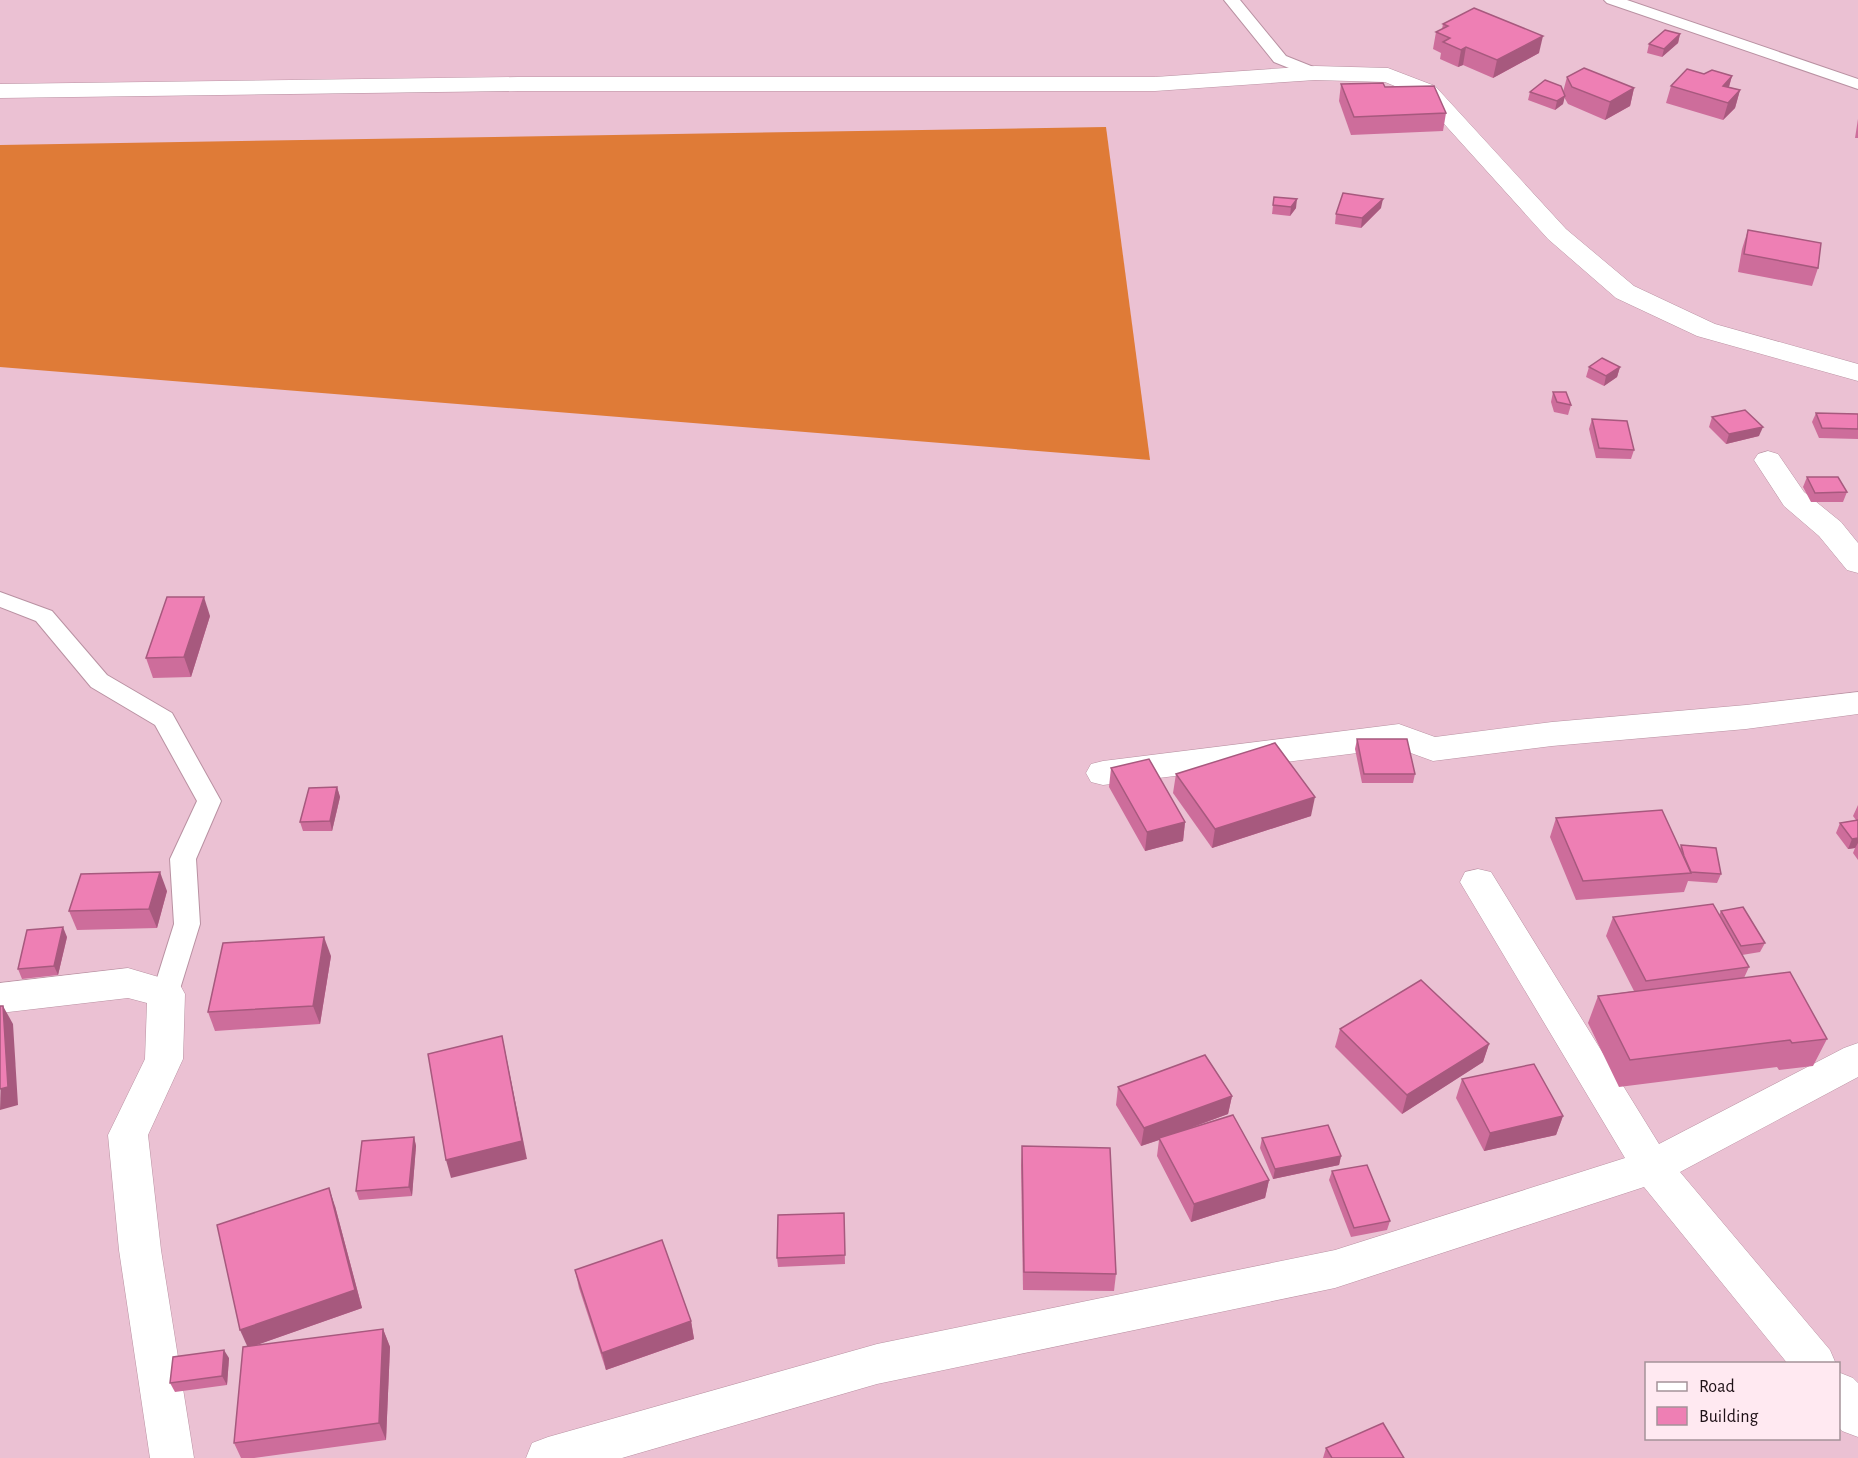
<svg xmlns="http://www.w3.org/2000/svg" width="1858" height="1458" viewBox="0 0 1858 1458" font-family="'Alegreya Sans',sans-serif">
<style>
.forest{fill:#df7b37}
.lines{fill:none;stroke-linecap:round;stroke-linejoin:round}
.lane-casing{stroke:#b991a2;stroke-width:2}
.street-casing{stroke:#b991a2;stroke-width:1}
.lane{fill:#fff;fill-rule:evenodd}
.street{fill:#fff;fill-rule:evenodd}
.wall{fill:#cd6d9b}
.shaded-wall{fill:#a7597e}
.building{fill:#ee7fb4;stroke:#a7597e;stroke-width:1.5}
</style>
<rect width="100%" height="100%" fill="#ebc1d3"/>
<path class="forest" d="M1106 127 1150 460 0 367V145Z"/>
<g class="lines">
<defs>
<g id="lane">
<path d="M1224 0H1240L1286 56 1321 70 1323 73 1321 76H1309L1274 62Z"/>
<path d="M1604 0H1627L1858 79V89L1607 3Z"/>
<path d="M0 592 52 611 107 675 172 713 221 801 196 859 200 924 176 1002 166 1005 156 1002 152 994 174 924 170 859 197 801 155 725 91 687 36 621 0 607Z"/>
</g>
<g id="street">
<path d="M1315 66 1388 68 1435 86 1566 229 1634 286 1715 324 1858 364V381L1697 336 1616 298 1548 239 1419 96 1385 82 1315 80 1155 91H518L0 98V84L518 77H1155Z"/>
<path d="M1768 451 1778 454 1804 492 1841 522 1858 543V573L1847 570 1819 536 1784 506 1754 460 1758 454Z"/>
<path d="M1858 692V714L1746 729 1552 746 1433 761 1397 748 1103 785 1091 782 1086 773 1091 764 1103 761 1399 724 1435 737 1552 722 1746 705Z"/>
<path d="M1478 869 1491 872 1659 1144 1844 1048 1858 1043V1077L1680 1172 1830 1350 1836 1364H1788L1644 1187 1335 1288 877 1384 622 1458H526L532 1443 548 1437 877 1344 1335 1250 1625 1158 1460 882 1465 872Z"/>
<path d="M128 968 179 983 185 994 183 1059 148 1135 161 1250 194 1458H150L119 1250 108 1135 145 1059 147 1003 128 998 0 1013V983Z"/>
<path d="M1838 1372 1853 1378 1858 1383V1437L1842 1431 1838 1426Z"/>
</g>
</defs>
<use href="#lane" class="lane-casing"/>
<use href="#street" class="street-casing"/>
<use href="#lane" class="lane"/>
<use href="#street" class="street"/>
</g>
<g class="wall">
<path d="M1443 24 1539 53 1493 78 1463 65 1458 67 1440 59 1441 53 1433 49 1436 32 1442 29Z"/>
<path d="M1680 34 1678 43 1662 57 1647 53 1649 44Z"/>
<path d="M1732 76 1729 87 1740 90 1735 108 1723 120 1666 103 1671 86Z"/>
<path d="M1567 77 1634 88 1630 106 1605 120 1568 104 1564 97 1563 104 1555 110 1528 100 1530 92H1563Z"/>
<path d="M1341 84 1385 87 1446 113 1443 131 1351 135 1339 101Z"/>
<path d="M1858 119V138H1855Z"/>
<path d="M1274 197 1296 208 1290 216 1272 214Z"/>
<path d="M1381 208 1361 228 1335 224 1336 214Z"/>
<path d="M1748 230 1818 268 1812 286 1738 272 1742 249Z"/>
<path d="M1589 367H1620L1617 377 1604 386 1586 377Z"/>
<path d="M1553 392 1571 405 1568 415 1554 412 1551 402Z"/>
<path d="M1816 413 1858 414V439L1819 438 1812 422Z"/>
<path d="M1712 417 1759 436 1726 444 1709 427Z"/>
<path d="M1592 419 1634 450 1631 459 1596 458 1589 429Z"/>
<path d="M1807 477 1847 492 1843 502H1811L1803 487Z"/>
<path d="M210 616 191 677 153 678 146 658Z"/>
<path d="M1357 739 1415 774 1413 783H1362L1355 749Z"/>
<path d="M1111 768 1185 822 1183 841 1145 851 1109 787Z"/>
<path d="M1176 774 1311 816 1212 848 1173 793Z"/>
<path d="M337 787 340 797 332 831H303L300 822Z"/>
<path d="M1858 805V860L1853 853 1855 848 1848 849 1836 833 1840 823 1856 820 1853 816Z"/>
<path d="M1556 818 1680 849 1681 845 1721 874 1717 883 1688 881 1684 892 1576 900 1550 837Z"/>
<path d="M167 891 157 928 77 930 69 911Z"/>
<path d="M1721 911 1765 943 1760 952 1742 955 1749 967 1744 978 1827 1039 1813 1066 1779 1070 1777 1067 1619 1087 1588 1023 1598 996 1634 991 1606 936 1613 917 1719 915Z"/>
<path d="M67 937 58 975 22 979 18 969Z"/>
<path d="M331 956 320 1024 215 1031 208 1012Z"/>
<path d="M1340 1029 1489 1044 1483 1062 1402 1114 1335 1047Z"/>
<path d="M1462 1079 1563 1116 1556 1135 1484 1151 1456 1098Z"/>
<path d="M1118 1087 1232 1096 1228 1114 1193 1127 1269 1180 1265 1198 1191 1222 1157 1156 1159 1140 1141 1146 1116 1105Z"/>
<path d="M414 1137 416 1146 412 1196 359 1200 356 1191Z"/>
<path d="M1262 1138 1341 1156 1339 1165 1273 1179 1260 1148Z"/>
<path d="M1022 1146 1116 1274 1114 1291 1023 1290 1021 1165Z"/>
<path d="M1332 1171 1390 1221 1387 1230 1351 1237 1329 1180Z"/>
<path d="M335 1206 362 1308 253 1346 383 1329 390 1347 386 1440 254 1458H241L234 1443 248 1347Z"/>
<path d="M844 1213 845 1264 778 1267 777 1258Z"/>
<path d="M575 1270 691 1321 694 1339 606 1370 579 1288Z"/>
<path d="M229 1358 227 1385 175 1392 170 1383Z"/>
<path d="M1326 1448 1404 1458H1323Z"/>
</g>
<g class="shaded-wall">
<path d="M1680 34 1678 43 1662 57 1664 49Z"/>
<path d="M1543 36 1539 53 1493 78 1497 60Z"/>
<path d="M1466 47 1463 65 1458 67 1461 50Z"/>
<path d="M1732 76 1727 93 1723 86Z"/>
<path d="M1634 88 1630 106 1605 120 1610 102Z"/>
<path d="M1740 90 1735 108 1723 120 1728 103Z"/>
<path d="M1565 96 1563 104 1555 110 1557 101Z"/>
<path d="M1297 199 1296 208 1290 216 1291 207Z"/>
<path d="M1383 199 1381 208 1361 228 1362 218Z"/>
<path d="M1620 367 1617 377 1604 386 1606 376Z"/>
<path d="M1763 427 1759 436 1726 444 1729 434Z"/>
<path d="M204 597 210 616 191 677 184 657Z"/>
<path d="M337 787 340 797 332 831 330 821Z"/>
<path d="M1315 797 1311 816 1212 848 1215 829Z"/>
<path d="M1185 822 1183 841 1145 851 1147 832Z"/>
<path d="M1858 838V843L1855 848 1848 849 1852 839Z"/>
<path d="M160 872 167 891 157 928 149 909Z"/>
<path d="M63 927 67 937 58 975 54 966Z"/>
<path d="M324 937 331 956 320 1024 313 1006Z"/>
<path d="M3 1006 13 1024 18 1105 0 1110Z"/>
<path d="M502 1036 527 1159 451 1178 446 1160Z"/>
<path d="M1489 1044 1483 1062 1402 1114 1407 1095Z"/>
<path d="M1232 1096 1228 1114 1160 1139 1159 1138V1140L1141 1146 1144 1128Z"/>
<path d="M1563 1116 1556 1135 1484 1151 1490 1133Z"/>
<path d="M414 1137 416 1146 412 1196 409 1187Z"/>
<path d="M1341 1156 1339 1165 1273 1179 1275 1169Z"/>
<path d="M1269 1180 1265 1198 1191 1222 1194 1204Z"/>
<path d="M329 1188 335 1206 362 1308 248 1348 240 1330Z"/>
<path d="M691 1321 694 1339 606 1370 602 1353Z"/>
<path d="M383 1329 390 1347 386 1440 379 1423Z"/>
<path d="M224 1350 229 1358 227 1385 222 1376Z"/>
</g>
<g class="building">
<path d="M1474 8 1543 36 1497 60 1466 47 1461 50 1443 42 1450 38 1436 32 1448 26 1443 24Z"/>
<path d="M1665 30 1680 34 1664 49 1649 44Z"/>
<path d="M1584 68 1634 88 1610 102 1572 87 1567 77Z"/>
<path d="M1687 69 1704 74 1712 70 1732 76 1723 86 1740 90 1728 103 1671 86Z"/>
<path d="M1545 80 1561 86 1565 96 1557 101 1530 92Z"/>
<path d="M1383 83 1385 87 1434 86 1446 113 1354 117 1341 84Z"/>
<path d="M1343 193 1383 199 1362 218 1336 214Z"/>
<path d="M1274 197 1297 199 1291 207 1273 205Z"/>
<path d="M1748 230 1821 243 1818 268 1744 254Z"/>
<path d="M1602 358 1620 367 1606 376 1589 367Z"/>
<path d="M1553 392H1566L1571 405 1557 402Z"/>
<path d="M1745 410 1763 427 1729 434 1712 417Z"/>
<path d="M1816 413 1858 414V429L1822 428Z"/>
<path d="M1592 419 1627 421 1634 450 1599 448Z"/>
<path d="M1807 477H1838L1847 492 1815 493Z"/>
<path d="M167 597H204L184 657 146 658Z"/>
<path d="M1357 739H1407L1415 774H1364Z"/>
<path d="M1275 743 1315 797 1215 829 1176 774Z"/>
<path d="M1149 759 1185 822 1147 832 1111 768Z"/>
<path d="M337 787 330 821 300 822 309 788Z"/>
<path d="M1662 810 1691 873 1583 881 1556 818Z"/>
<path d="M1858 820V838L1852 839 1840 823Z"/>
<path d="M1681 845 1716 848 1721 874 1691 872 1684 856Z"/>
<path d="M160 872 149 909 69 911 81 874Z"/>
<path d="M1713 904 1749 967 1646 981 1613 917Z"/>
<path d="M1743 907 1765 943 1741 946 1721 911Z"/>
<path d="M63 927 54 966 18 969 27 930Z"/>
<path d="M324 937 313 1006 208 1012 223 943Z"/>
<path d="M1790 972 1827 1039 1792 1043 1790 1040 1630 1060 1598 996Z"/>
<path d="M1421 980 1489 1044 1407 1095 1340 1029Z"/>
<path d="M0 1006H3L8 1087 0 1089Z"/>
<path d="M502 1036 522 1141 446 1160 428 1054Z"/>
<path d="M1205 1055 1232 1096 1144 1128 1118 1087Z"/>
<path d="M1534 1064 1563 1116 1490 1133 1462 1079Z"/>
<path d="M1233 1115 1269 1180 1194 1204 1159 1138Z"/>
<path d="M1328 1125 1341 1156 1275 1169 1262 1138Z"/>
<path d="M414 1137 409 1187 356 1191 362 1141Z"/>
<path d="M1022 1146 1110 1148 1116 1274 1024 1272Z"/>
<path d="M1367 1165 1390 1221 1354 1228 1332 1171Z"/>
<path d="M329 1188 355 1290 240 1330 217 1225Z"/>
<path d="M844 1213 845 1255 777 1258 778 1215Z"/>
<path d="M662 1240 691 1321 602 1353 575 1270Z"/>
<path d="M383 1329 379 1423 234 1443 243 1347Z"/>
<path d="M224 1350 222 1376 170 1383 173 1357Z"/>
<path d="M1383 1423 1404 1458H1332L1326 1448Z"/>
</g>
<rect x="1645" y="1362" width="195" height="78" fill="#ffe9f1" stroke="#a59299" stroke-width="1.5"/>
<rect x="1657" y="1382" width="30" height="9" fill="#ffffff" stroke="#a59299" stroke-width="1.5"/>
<text x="1699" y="1392" font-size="18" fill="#1e1016">Road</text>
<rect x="1657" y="1407" width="30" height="18" fill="#ee7fb4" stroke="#a59299" stroke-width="1.5"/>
<text x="1699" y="1422" font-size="18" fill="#1e1016">Building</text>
</svg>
